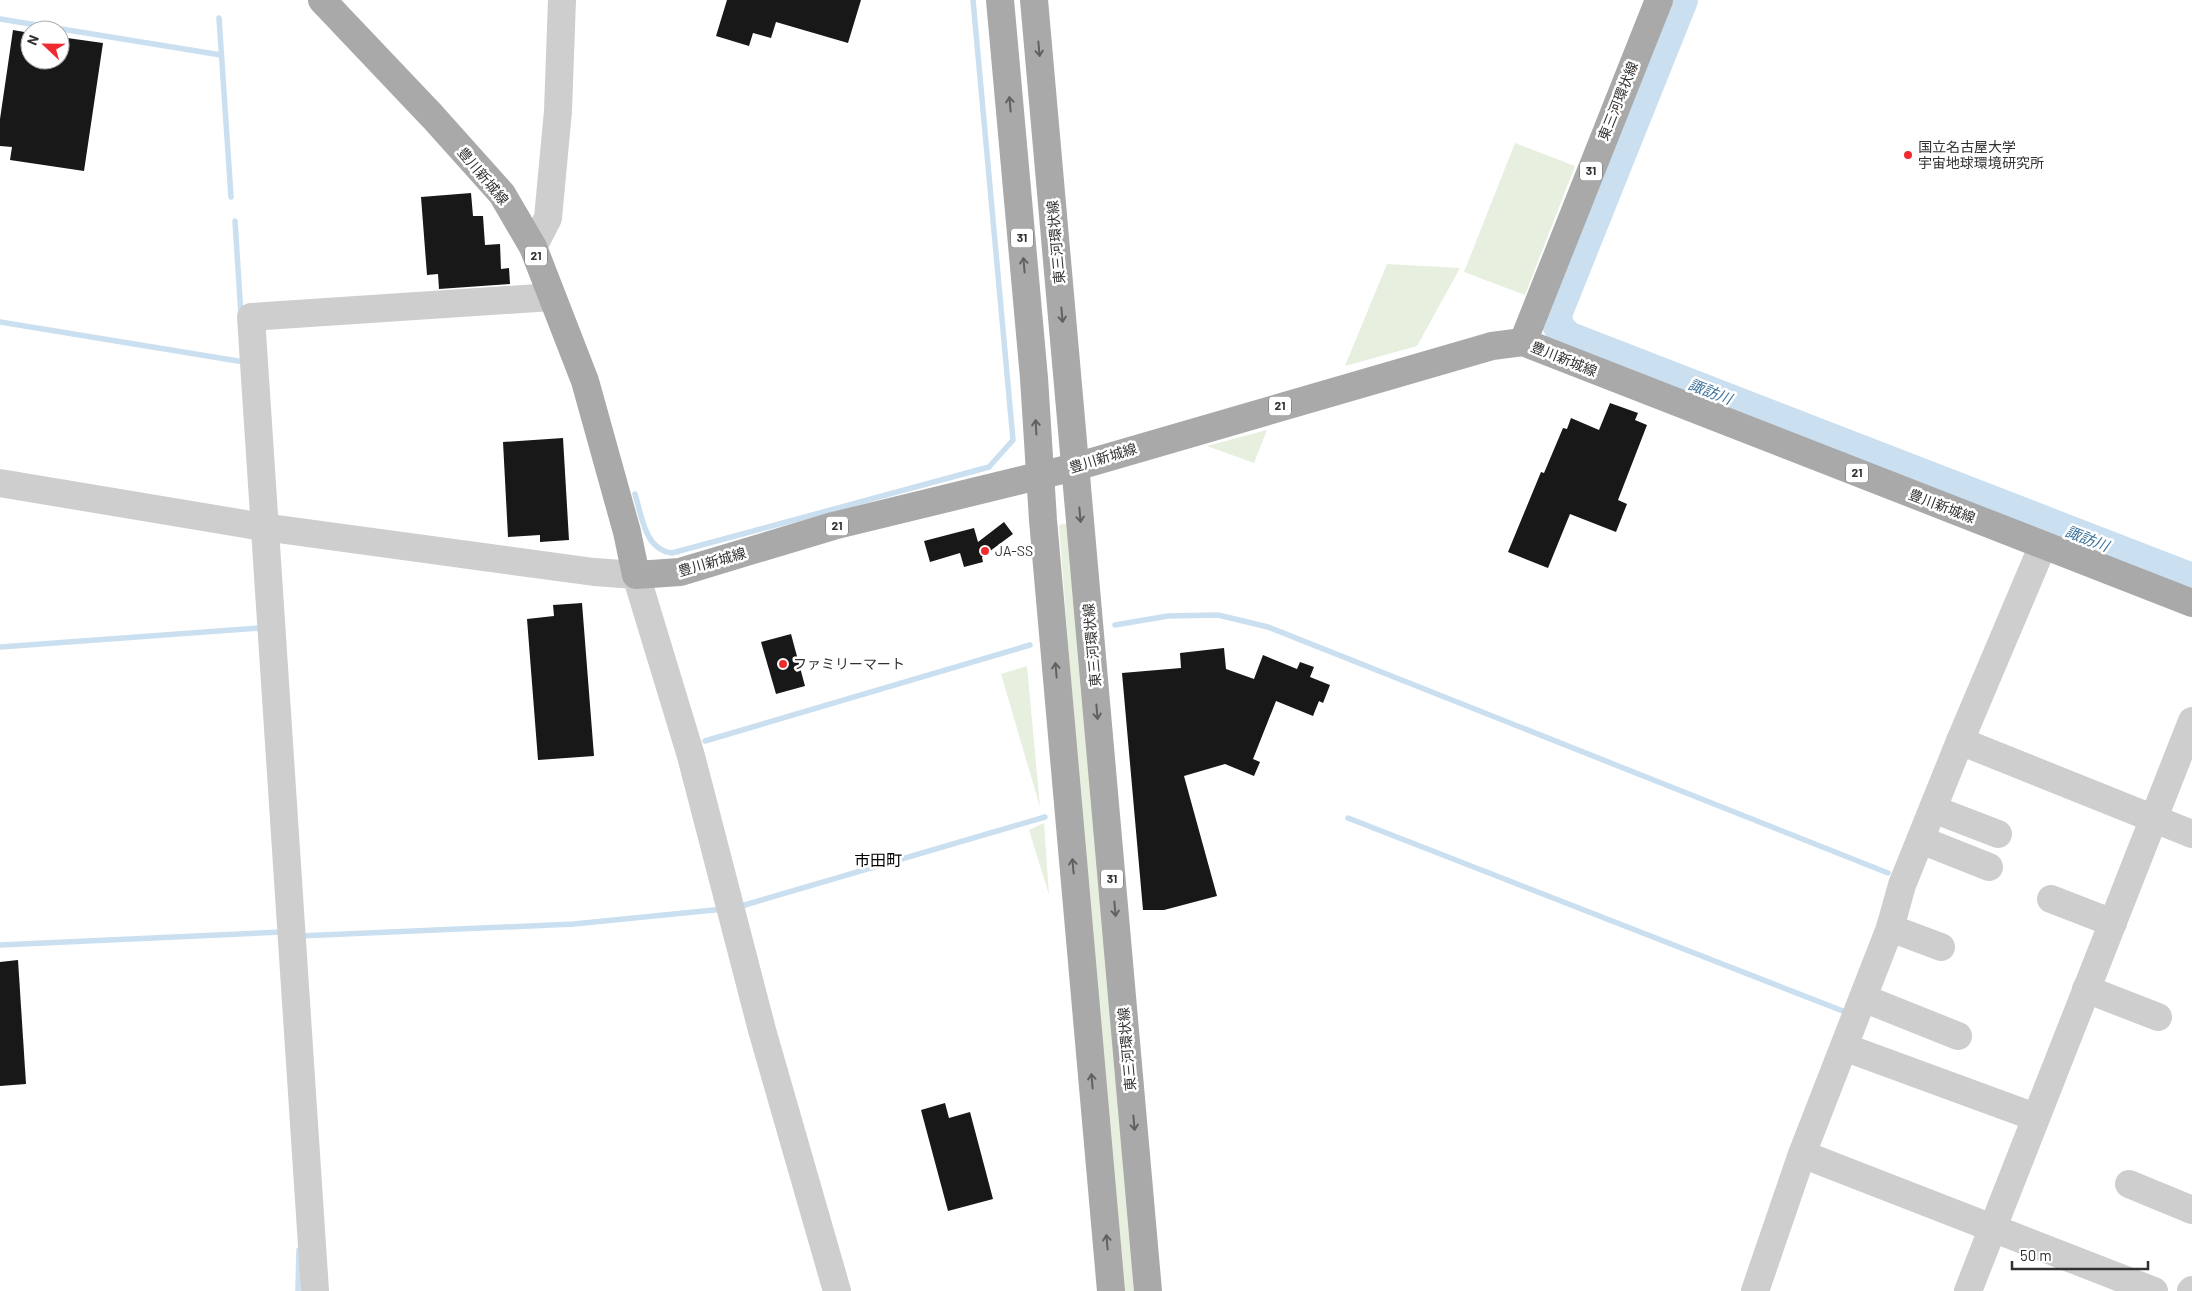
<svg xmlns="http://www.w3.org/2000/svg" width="2192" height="1291" viewBox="0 0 2192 1291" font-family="Barlow,'Noto Sans JP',sans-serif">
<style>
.green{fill:#e7efdf}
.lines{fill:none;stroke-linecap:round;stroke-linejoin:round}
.stream{stroke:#cadfef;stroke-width:5.5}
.river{stroke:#cadfef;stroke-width:32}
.building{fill:#181818}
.minor{stroke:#cecece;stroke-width:28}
.major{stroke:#a9a9a9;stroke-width:28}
.oneway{stroke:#616161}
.poi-dot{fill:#f02b30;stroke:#fff;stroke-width:2}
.labels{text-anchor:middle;stroke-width:5;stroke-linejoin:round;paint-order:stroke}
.shield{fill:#fff;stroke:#6f6f6f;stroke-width:1}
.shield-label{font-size:12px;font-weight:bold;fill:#313131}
.street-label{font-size:14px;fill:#313131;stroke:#fff}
.poi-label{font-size:14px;fill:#313131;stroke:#fff;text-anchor:start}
.water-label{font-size:15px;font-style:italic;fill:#39709a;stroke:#fff}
.quarter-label{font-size:16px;fill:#000;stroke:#fff}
</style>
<rect width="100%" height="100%" fill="#fff"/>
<g class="green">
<path d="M1515 143 1575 166 1525 295 1464 272Z"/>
<path d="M1387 264 1460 268 1417 346 1345 366Z"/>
<path d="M1267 430 1254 463 1207 446Z"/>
<path d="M1075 521 1140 1291H1118L1059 525Z"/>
<path d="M1027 666 1040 807 1001 674Z"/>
<path d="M1044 823 1049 895 1029 830Z"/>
</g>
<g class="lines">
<g class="stream">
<path d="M219 18 231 197"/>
<path d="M0 19 221 55"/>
<path d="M235 221 241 316"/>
<path d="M0 322 244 362"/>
<path d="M635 494C642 517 645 550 672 553L989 467 1013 440 973 0"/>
<path d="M1115 625 1168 616 1218 615 1268 627 1888 873"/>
<path d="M0 647 261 628"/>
<path d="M705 741 1030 645"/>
<path d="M1348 818 1848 1013"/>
<path d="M738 907 1045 817"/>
<path d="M299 936 574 924 724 909"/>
<path d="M0 945 282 932"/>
<path d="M298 1291 299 1250"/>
</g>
<path class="river" d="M1682 0 1557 312C1555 324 1560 331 1570 338L2192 579"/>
</g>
<g class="building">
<path d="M727 0H861L848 43 776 22 771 38 753 33 749 46 716 36Z"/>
<path d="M13 30 30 33V60H60V37L103 43 84 171 10 160 12 147 0 146V119Z"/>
<path d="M471 193 473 216H483L485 245 500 244 501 269 509 268 510 284 439 289 438 274 427 275 421 197Z"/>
<path d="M1610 403 1638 413 1635 420 1647 425 1618 500 1627 504 1616 532 1570 514 1548 568 1508 552 1541 472 1544 473 1563 428 1567 429 1571 418 1599 430Z"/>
<path d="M563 438 569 540 540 542V535L508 537 503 442Z"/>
<path d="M1004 522 1013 534 982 557 983 562 964 567 960 553 930 562 924 541 974 528 978 542Z"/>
<path d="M582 603 594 756 538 760 527 619 554 616 553 605Z"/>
<path d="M791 634 805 686 776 694 761 642Z"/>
<path d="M1224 648 1226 669 1254 679 1263 655 1297 669 1300 662 1314 667 1310 677 1330 685 1323 703 1319 701 1313 716 1276 701 1253 759 1260 762 1254 776 1225 764 1184 776 1217 896 1164 910H1143L1122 673 1181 668 1180 653Z"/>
<path d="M18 960 26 1084 0 1086V962Z"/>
<path d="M945 1103 949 1118 970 1112 993 1199 948 1211 921 1110Z"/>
</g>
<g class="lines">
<g class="minor">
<path d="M533 247 548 218 558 111 562 0"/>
<path d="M0 483 263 527 594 572 636 575 691 756 762 1030 837 1291"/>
<path d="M1960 741 2192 834"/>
<path d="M1933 809 1998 834"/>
<path d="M1921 840 1989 867"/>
<path d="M2051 899 2113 923"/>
<path d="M1890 928 1941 947"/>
<path d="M2086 989 2158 1017"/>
<path d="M1863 998 1958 1036"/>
<path d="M1844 1047 2035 1117"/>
<path d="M1802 1154 2154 1291"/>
<path d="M2129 1184 2192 1210"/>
<path d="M315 1291 251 317 552 297"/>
<path d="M1755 1291 1802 1154 1890 928 1902 885 1960 741 2043 545"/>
<path d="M1968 1291 2192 721"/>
<path d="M2191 1291 2192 1290"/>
</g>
<g class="major">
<path d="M322 0 433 117 502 194 533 247 585 381 627 532 636 575 680 572 833 526 1075 467 1492 346 1523 342 2192 603"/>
<path d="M1000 0 1034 378 1043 520 1111 1291"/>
<path d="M1034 0 1148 1291"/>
<path d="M1523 342 1659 0"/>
</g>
</g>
<defs><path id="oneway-shaft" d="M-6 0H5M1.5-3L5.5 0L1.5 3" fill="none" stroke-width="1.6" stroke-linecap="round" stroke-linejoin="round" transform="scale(1.25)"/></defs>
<g class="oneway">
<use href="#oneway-shaft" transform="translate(1039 49) rotate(85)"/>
<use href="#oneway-shaft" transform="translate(1010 104) rotate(-95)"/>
<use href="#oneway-shaft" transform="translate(1024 265) rotate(-95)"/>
<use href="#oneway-shaft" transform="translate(1062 315) rotate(85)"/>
<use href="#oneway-shaft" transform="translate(1036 427) rotate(-93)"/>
<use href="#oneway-shaft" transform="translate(1080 515) rotate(85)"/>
<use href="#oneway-shaft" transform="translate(1056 670) rotate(-95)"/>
<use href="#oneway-shaft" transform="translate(1097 712) rotate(85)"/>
<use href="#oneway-shaft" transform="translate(1073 866) rotate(-95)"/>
<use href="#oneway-shaft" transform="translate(1115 909) rotate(85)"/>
<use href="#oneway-shaft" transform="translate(1092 1081) rotate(-95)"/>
<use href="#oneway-shaft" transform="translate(1134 1123) rotate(85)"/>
<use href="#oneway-shaft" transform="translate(1107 1242) rotate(-95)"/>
</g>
<g class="poi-dot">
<circle cx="1908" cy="155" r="5"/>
<circle cx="985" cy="551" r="5"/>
<circle cx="783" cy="664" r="5"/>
</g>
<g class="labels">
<g class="shield">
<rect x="1580" y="161.5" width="22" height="19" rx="4"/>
<rect x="1011" y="228.5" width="22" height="19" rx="4"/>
<rect x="525" y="246.5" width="22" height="19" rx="4"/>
<rect x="1269" y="396.5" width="22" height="19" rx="4"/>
<rect x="1846" y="463.5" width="22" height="19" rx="4"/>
<rect x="826" y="516.5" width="22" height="19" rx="4"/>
<rect x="1101" y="869.5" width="22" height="19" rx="4"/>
</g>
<g class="shield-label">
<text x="1591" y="175">31</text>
<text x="1022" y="242">31</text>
<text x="536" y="260">21</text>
<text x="1280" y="410">21</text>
<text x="1857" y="477">21</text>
<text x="837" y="530">21</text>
<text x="1112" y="883">31</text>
</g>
<g class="street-label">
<text transform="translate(1618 101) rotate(-68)" y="5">東三河環状線</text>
<text transform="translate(483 176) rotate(50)" y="5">豊川新城線</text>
<text transform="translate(1056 242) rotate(-95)" y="5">東三河環状線</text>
<text transform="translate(1564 359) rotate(22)" y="5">豊川新城線</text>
<text transform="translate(1103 458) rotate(-17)" y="5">豊川新城線</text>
<text transform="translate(1942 506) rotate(21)" y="5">豊川新城線</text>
<text transform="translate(712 562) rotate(-16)" y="5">豊川新城線</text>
<text transform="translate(1092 645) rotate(-95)" y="5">東三河環状線</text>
<text transform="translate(1127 1049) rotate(-95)" y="5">東三河環状線</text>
</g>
<g class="poi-label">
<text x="1918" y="152">国立名古屋大学<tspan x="1918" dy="16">宇宙地球環境研究所</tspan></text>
<text x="995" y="556">JA-SS</text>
<text x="793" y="669">ファミリーマート</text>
</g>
<g class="water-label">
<text transform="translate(1710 392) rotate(21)" y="5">諏訪川</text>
<text transform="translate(2087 539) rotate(21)" y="5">諏訪川</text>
</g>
<g class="quarter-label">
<text x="878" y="866">市田町</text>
</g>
</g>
<g transform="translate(45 45) rotate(292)"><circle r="24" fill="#ffffff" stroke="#adadad"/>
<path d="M0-4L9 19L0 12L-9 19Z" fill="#f02b30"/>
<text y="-8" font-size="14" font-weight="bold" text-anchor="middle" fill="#313131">N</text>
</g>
<path d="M2012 1261v8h136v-8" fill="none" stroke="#313131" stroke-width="2.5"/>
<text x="2020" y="1261" font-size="15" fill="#313131" stroke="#ffffff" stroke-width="4" paint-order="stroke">50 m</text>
</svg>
